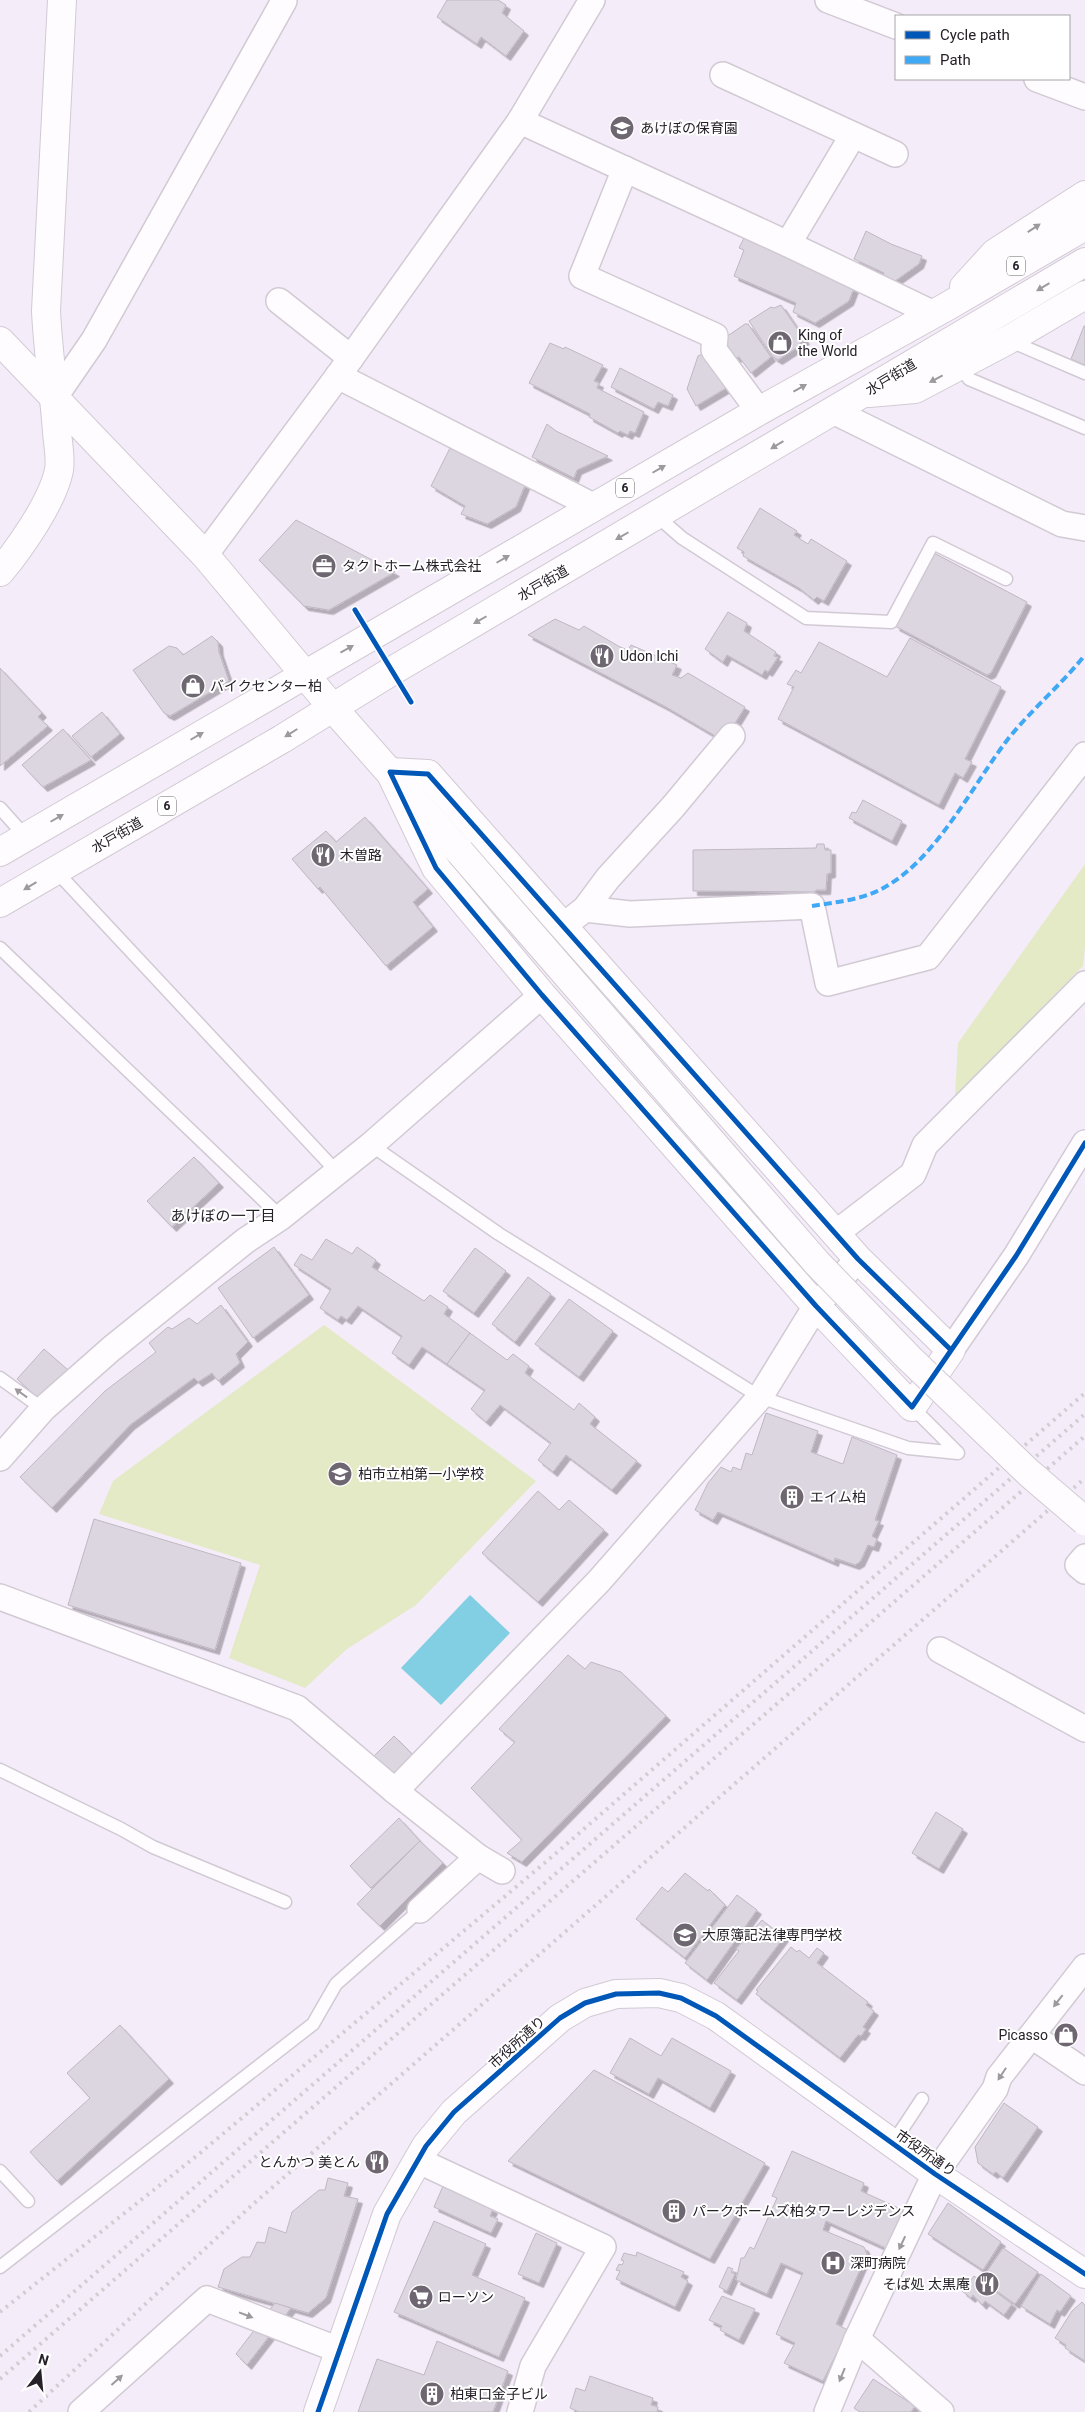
<svg xmlns="http://www.w3.org/2000/svg" width="1085" height="2412" viewBox="0 0 1085 2412" font-family="Roboto,'Noto Sans JP',sans-serif">
<style>
.green{fill:#e4e9c6}
.water{fill:#82cee3}
.building{fill:#dcd6e0;stroke:#bfb8c3;filter:url(#shadow)}
.lines{fill:none;stroke-linecap:round;stroke-linejoin:round}
.service-casing{stroke:#d1cad4;stroke-width:15}
.minor-casing{stroke:#d1cad4;stroke-width:28}
.tertiary-casing{stroke:#d1cad4;stroke-width:30}
.trunk-casing{stroke:#d1cad4;stroke-width:30}
.service{stroke:#fefcfe;stroke-width:12}
.minor{stroke:#fefcfe;stroke-width:25}
.tertiary{stroke:#fefcfe;stroke-width:28}
.trunk{stroke:#fefcfe;stroke-width:28}
.rail{stroke:#d0ced2;stroke-width:4;stroke-dasharray:2.5 5;stroke-linecap:butt}
.tertiary-bridge-casing{stroke:#d1cad4;stroke-width:30;stroke-linecap:butt}
.tertiary-bridge{stroke:#fefcfe;stroke-width:28}
.quiet{stroke:#3fa9f5;stroke-width:4;stroke-dasharray:8 4;stroke-linecap:butt}
.cycleway-casing{stroke:#fff;stroke-width:8}
.cycleway{stroke:#0057b8;stroke-width:5}
.oneway{fill:#9d999e}
.labels{text-anchor:middle;stroke-width:4;stroke-linejoin:round;paint-order:stroke}
.shield{fill:#fff;stroke:#676368;stroke-width:1}
.shield-label{font-size:12px;font-weight:bold;fill:#262028}
.poi-label{font-size:14px;fill:#262028;stroke:#fff;text-anchor:start}
.street-label{font-size:14px;fill:#262028;stroke:#fff}
.neighbourhood-label{font-size:15px;fill:#262028;stroke:#fff}
</style>
<defs>
<filter id="shadow"><feDropShadow dx="4.5" dy="4.5" stdDeviation="0" flood-color="#0004"/></filter>
</defs>
<rect width="100%" height="100%" fill="#f5ecf9"/>
<g class="green">
<path d="M1085 864V947L1083 966 955 1096 958 1043Z"/>
<path d="M324 1325 536 1481 416 1605 347 1649 305 1688 229 1658 260 1565 99 1514 113 1481Z"/>
</g>
<path class="water" d="M470 1595 510 1633 441 1705 401 1668Z"/>
<g class="building">
<path d="M447 0H498L506 5 502 13 524 31 506 56 481 37 477 44 437 17Z"/>
<path d="M866 231 891 244 922 256 919 264 895 281 883 275 884 273 854 259Z"/>
<path d="M745 236 854 288 849 301 815 323 793 312 796 303 734 276 744 250 739 248Z"/>
<path d="M781 305 805 340 800 343 801 345 778 360 773 357 749 321 771 307 774 308Z"/>
<path d="M745 324H748L771 357 751 373 739 357 736 358 723 339Z"/>
<path d="M1084 326H1085V365L1071 359Z"/>
<path d="M550 343 564 349 565 347 603 365 594 381 599 383 597 388 644 412 635 433 630 431 628 435 620 431 618 433 589 417 590 414 529 383Z"/>
<path d="M706 352 728 387 696 406 687 389 698 356Z"/>
<path d="M620 368 673 395 668 406 658 402 654 409 611 387Z"/>
<path d="M547 424 556 431 608 456 577 470 574 478 532 457Z"/>
<path d="M450 448 468 457 470 454 526 483 516 507 487 524 461 514 465 506 431 486Z"/>
<path d="M760 508 797 531 794 535 808 544 811 539 847 561 824 601 817 597 814 600 799 588 743 556 744 552 737 548Z"/>
<path d="M296 520 395 572 329 610 304 606 259 560Z"/>
<path d="M934 553 1027 602 991 673 987 675 895 626Z"/>
<path d="M728 612 747 623 744 631 776 652 774 656 778 657 768 672 765 670 762 675 727 655 723 662 705 649Z"/>
<path d="M555 619 579 630 584 626 620 647 628 650 631 645 677 665 672 675 681 678 688 673 745 707 724 741 666 707 528 635Z"/>
<path d="M212 636 218 642 219 652 229 681 170 716 164 713 133 670 169 646 177 648 183 655Z"/>
<path d="M910 638 1001 687 965 759 972 762 963 778 955 773 939 805 778 719 794 687 787 684 796 670 801 673 819 642 887 677Z"/>
<path d="M0 668 42 713 38 717 48 726 0 766Z"/>
<path d="M102 712 120 734 91 757 72 736Z"/>
<path d="M63 729 91 760 43 787 22 765Z"/>
<path d="M863 800 902 821 892 841 849 818 852 812 856 813Z"/>
<path d="M365 817 428 889 413 902 433 927 386 966 320 887 318 889 292 859 326 831 336 842Z"/>
<path d="M817 844H824L825 850H831V873L827 874 826 890H816L815 892 693 891V850L816 848Z"/>
<path d="M194 1157 219 1183 172 1227 147 1201Z"/>
<path d="M326 1239 352 1254 357 1247 376 1260 372 1267 424 1301 430 1295 448 1307 444 1314 470 1333 447 1364 422 1347 409 1365 392 1353 402 1336 358 1306 347 1320 341 1316 338 1320 320 1308 331 1289 294 1265 301 1254 312 1260Z"/>
<path d="M274 1247 309 1295 253 1338 218 1288Z"/>
<path d="M475 1248 506 1271 474 1313 443 1291Z"/>
<path d="M528 1277 551 1294 515 1342 492 1324Z"/>
<path d="M569 1299 613 1331 579 1377 535 1344Z"/>
<path d="M221 1305 248 1342 236 1354 240 1363 218 1381 212 1373 198 1382 194 1378 130 1425 52 1508 20 1477 105 1391 156 1352 149 1343 168 1327 172 1329 189 1318 197 1324Z"/>
<path d="M470 1333 507 1360 513 1354 529 1366 525 1373 574 1410 579 1403 595 1417 590 1424 637 1461 612 1490 566 1455 553 1472 538 1460 551 1443 500 1405 486 1422 471 1409 485 1390 447 1364Z"/>
<path d="M44 1349 68 1370 40 1400 17 1379Z"/>
<path d="M766 1413 818 1431 811 1452 843 1464 852 1437 897 1455 875 1520 879 1521 872 1536 877 1539 874 1547 868 1545 860 1562 855 1565 835 1558 834 1562 718 1512 713 1520 695 1510 708 1483 721 1467 731 1472 733 1467 741 1470 746 1453 752 1455Z"/>
<path d="M538 1491 559 1510 569 1500 604 1530 538 1602 482 1553Z"/>
<path d="M94 1519 241 1563 215 1650 68 1605Z"/>
<path d="M568 1655 585 1669 591 1662 621 1672 666 1716 522 1862 507 1853 522 1840 471 1788 515 1742 499 1729Z"/>
<path d="M394 1736 414 1756 394 1777 373 1757Z"/>
<path d="M936 1812 963 1829 939 1869 912 1853Z"/>
<path d="M399 1818 420 1841 371 1888 350 1866Z"/>
<path d="M420 1841 443 1863 380 1926 357 1904Z"/>
<path d="M685 1873 708 1891 709 1889 725 1905 685 1958 636 1919 662 1887 668 1892Z"/>
<path d="M737 1895 757 1910 707 1980 685 1963Z"/>
<path d="M762 1920 784 1937 737 2000 714 1983 739 1951 736 1949Z"/>
<path d="M791 1947 797 1952 799 1950 809 1958 817 1948 824 1953 817 1963 868 2002 866 2005 874 2011 863 2027 866 2029 861 2036 858 2035 840 2058 756 1994 758 1991 756 1990Z"/>
<path d="M120 2025 169 2079 57 2181 30 2152 90 2098 67 2073Z"/>
<path d="M630 2038 661 2056 672 2038 731 2071 710 2108 658 2078 649 2094 610 2073Z"/>
<path d="M594 2070 765 2163 710 2259 508 2161Z"/>
<path d="M1004 2103 1038 2127 1003 2178 996 2172 993 2174 978 2163 975 2147Z"/>
<path d="M792 2151 864 2183 861 2191 905 2211 888 2249 826 2221 823 2230 864 2247 867 2254 836 2324 848 2330 823 2381 784 2363 795 2343 776 2334 803 2273 781 2263 767 2294 736 2280 741 2258H744L750 2247 754 2249 777 2198 772 2196Z"/>
<path d="M328 2178 348 2183 344 2196 358 2199 326 2298 308 2313 218 2287 224 2269 242 2257H250L257 2242 265 2243 269 2227 286 2233 292 2212 319 2190H325Z"/>
<path d="M443 2186 493 2209 490 2216 498 2219 491 2233 434 2207Z"/>
<path d="M948 2203 1001 2242 983 2270 928 2234Z"/>
<path d="M434 2221 486 2244 472 2275 525 2298 499 2357 394 2312Z"/>
<path d="M536 2233 557 2243 539 2283 518 2274Z"/>
<path d="M1003 2248 1038 2272 1015 2304 981 2280Z"/>
<path d="M637 2252 684 2272 681 2277 688 2281 675 2307 616 2279 620 2271 616 2270 619 2264 622 2265 624 2261 621 2260 624 2253 636 2256Z"/>
<path d="M728 2267 733 2269 731 2272 735 2274 727 2291 719 2287Z"/>
<path d="M1041 2274 1071 2296 1060 2312 1057 2310 1050 2324 1021 2306Z"/>
<path d="M974 2276 1012 2304 1004 2315 985 2301 982 2305 973 2295 971 2298 962 2291Z"/>
<path d="M722 2296 755 2309 739 2340 720 2330 722 2326 709 2320Z"/>
<path d="M1082 2302 1085 2305V2361L1065 2348 1066 2345 1055 2338 1072 2311Z"/>
<path d="M275 2303 291 2308 247 2365 236 2354Z"/>
<path d="M437 2341 508 2371 493 2412H358L377 2359 424 2375Z"/>
<path d="M590 2376 653 2398 651 2405 658 2407 657 2412H579L570 2408 576 2388 585 2391Z"/>
<path d="M873 2379 915 2406 911 2412H860L854 2408Z"/>
</g>
<g class="lines">
<defs>
<g id="service">
<path d="M1008 340 1085 373"/>
<path d="M960 365 969 379 1085 428"/>
<path d="M657 516 682 538 806 618 891 622 933 543 1006 579"/>
<path d="M0 808 25 836"/>
<path d="M55 870 337 1172"/>
<path d="M0 948 281 1217"/>
<path d="M371 1145 499 1234 760 1397 908 1448 958 1453 912 1407"/>
<path d="M0 1378 43 1409"/>
<path d="M0 1770 121 1829 153 1847 285 1902"/>
<path d="M893 2143 922 2099"/>
<path d="M0 2171 28 2201"/>
<path d="M0 2267 313 2024 336 1984 420 1910"/>
</g>
<g id="minor">
<path d="M828 0 896 26"/>
<path d="M723 75 895 154"/>
<path d="M1037 79 1085 97"/>
<path d="M520 121 788 244 934 314"/>
<path d="M625 169 582 276 715 336 714 350 759 411"/>
<path d="M788 244 853 135"/>
<path d="M279 301 351 358"/>
<path d="M338 376 593 506"/>
<path d="M54 398 94 340 284 1"/>
<path d="M833 411 1062 524 1085 528"/>
<path d="M205 555 338 376 520 121 592 0"/>
<path d="M585 909 608 878 672 808 732 736"/>
<path d="M563 926 585 909 630 914 812 906 828 983 928 957 1085 755"/>
<path d="M836 1233 913 1174 925 1145 1085 984"/>
<path d="M951 1350 1016 1256 1085 1143"/>
<path d="M0 1458 43 1409 111 1349 245 1241 281 1217 371 1145 542 995"/>
<path d="M1085 1557 1078 1565 1085 1571"/>
<path d="M0 1597 297 1708 395 1791 478 1857 420 1910"/>
<path d="M940 1650 1085 1729"/>
<path d="M395 1791 599 1581 760 1397 816 1306 858 1259"/>
<path d="M478 1857 502 1871"/>
<path d="M1032 2036 1085 2072"/>
<path d="M417 2160 603 2247 533 2366 520 2412"/>
<path d="M857 2339 941 2412"/>
<path d="M81 2412 207 2299 339 2350"/>
<path d="M827 2412 857 2339 935 2174 995 2089 999 2077 1085 1967"/>
</g>
<g id="tertiary">
<path d="M0 341 205 555 332 707 460 852"/>
<path d="M0 572C20 548 53 501 59 470 61 459 58 444 57 432 54 391 48 352 46 311L62 0"/>
<path d="M390 772 428 774 858 1259 951 1350 912 1407 816 1306 542 995 436 868Z"/>
<path d="M318 2412 387 2214 426 2146 454 2112 560 2018 585 2003 616 1994 659 1993 681 1998 716 2016 935 2174 1085 2274"/>
</g>
<g id="trunk">
<path d="M964 287 995 253 1085 195"/>
<path d="M869 393 915 389 1008 340 1085 295"/>
<path d="M0 852 759 411 946 307 1085 226"/>
<path d="M0 903 282 739 392 671 1085 262"/>
</g>
</defs>
<use href="#service" class="service-casing"/>
<use href="#minor" class="minor-casing"/>
<use href="#tertiary" class="tertiary-casing"/>
<use href="#trunk" class="trunk-casing"/>
<use href="#service" class="service"/>
<use href="#minor" class="minor"/>
<use href="#tertiary" class="tertiary"/>
<use href="#trunk" class="trunk"/>
<g class="rail">
<path d="M0 2312 199 2154 554 1855 1085 1393"/>
<path d="M0 2356 1085 1414"/>
<path d="M0 2379 1085 1436"/>
<path d="M29 2412 250 2207 1085 1478"/>
</g>
<defs>
<path id="tertiary-bridge" d="M460 852 817 1263 909 1358 1029 1473 1085 1521"/>
</defs>
<use href="#tertiary-bridge" class="tertiary-bridge-casing"/>
<use href="#tertiary-bridge" class="tertiary-bridge"/>
<path class="quiet" d="M812 906C836 902 863 900 885 887 937 858 972 786 1008 739 1032 709 1061 685 1085 655"/>
<defs>
<g id="cycleway">
<path d="M355 610 411 702"/>
<path d="M951 1350 858 1259 428 774 390 772 436 868 542 995 816 1306 912 1407 1016 1256 1085 1143"/>
<path d="M318 2412 387 2214 426 2146 454 2112 560 2018 585 2003 616 1994 659 1993 681 1998 716 2016 935 2174 1085 2274"/>
</g>
</defs>
<use href="#cycleway" class="cycleway-casing"/>
<use href="#cycleway" class="cycleway"/>
</g>
<defs><path id="oneway-solid" d="M-6-.8H1V-3.2L6.5 0L1 3.2V.8H-6Z" transform="scale(1.25)"/></defs>
<g class="oneway">
<use href="#oneway-solid" transform="translate(1034 228) rotate(-33)"/>
<use href="#oneway-solid" transform="translate(1043 287) rotate(149)"/>
<use href="#oneway-solid" transform="translate(936 379) rotate(152)"/>
<use href="#oneway-solid" transform="translate(800 388) rotate(-29)"/>
<use href="#oneway-solid" transform="translate(777 445) rotate(149)"/>
<use href="#oneway-solid" transform="translate(659 469) rotate(-30)"/>
<use href="#oneway-solid" transform="translate(622 536) rotate(150)"/>
<use href="#oneway-solid" transform="translate(503 559) rotate(-30)"/>
<use href="#oneway-solid" transform="translate(480 620) rotate(150)"/>
<use href="#oneway-solid" transform="translate(347 649) rotate(-29)"/>
<use href="#oneway-solid" transform="translate(291 733) rotate(148)"/>
<use href="#oneway-solid" transform="translate(197 736) rotate(-30)"/>
<use href="#oneway-solid" transform="translate(57 818) rotate(-30)"/>
<use href="#oneway-solid" transform="translate(30 886) rotate(149)"/>
<use href="#oneway-solid" transform="translate(21 1393) rotate(-144)"/>
<use href="#oneway-solid" transform="translate(1058 2001) rotate(128)"/>
<use href="#oneway-solid" transform="translate(1002 2074) rotate(123)"/>
<use href="#oneway-solid" transform="translate(902 2243) rotate(115)"/>
<use href="#oneway-solid" transform="translate(246 2315) rotate(21)"/>
<use href="#oneway-solid" transform="translate(842 2375) rotate(112)"/>
<use href="#oneway-solid" transform="translate(117 2380) rotate(-42)"/>
</g>
<defs>
<symbol id="school-disc" viewBox="-11 -11 22 22"><circle r="9.5" fill="#6e6771" stroke="#fff"/><path d="M0-5L7-2L0 1L-7-2ZM-4 1L0 2.5L4 1V4Q0 6-4 4Z" fill="#fff"/></symbol>
<symbol id="shop-disc" viewBox="-11 -11 22 22"><circle r="9.5" fill="#6e6771" stroke="#fff"/><path d="M-5-2.5h2.3a2.7 3.5 0 0 1 5.4 0H5L5.5 6h-11ZM-1.5-2.5h3a1.5 2.3 0 0 0-3 0Z" fill="#fff"/></symbol>
<symbol id="office-disc" viewBox="-11 -11 22 22"><circle r="9.5" fill="#6e6771" stroke="#fff"/><path d="M-6-3h4V-5.5h4V-3h4V5H-6ZM-1-4.5V-3h2v-1.5ZM-6 0V1H6V0Z" fill="#fff"/></symbol>
<symbol id="restaurant-disc" viewBox="-11 -11 22 22"><circle r="9.5" fill="#6e6771" stroke="#fff"/><path d="M-5-6h1v4h1v-4h1v4h1v-4h1v5L-1.5 .5V6h-2V.5L-5-1ZM5-6V6H3V1.5H1.5Q1.5-4 5-6Z" fill="#fff"/></symbol>
<symbol id="building-disc" viewBox="-11 -11 22 22"><circle r="9.5" fill="#6e6771" stroke="#fff"/><path d="M-4-6H4V6H1V3H-1V6H-4ZM-2.5-4.3h1.7v1.8h-1.7ZM.8-4.3h1.7v1.8H.8ZM-2.5-1h1.7V.8h-1.7ZM.8-1h1.7V.8H.8Z" fill="#fff"/></symbol>
<symbol id="university-disc" viewBox="-11 -11 22 22"><circle r="9.5" fill="#6e6771" stroke="#fff"/><path d="M0-5L7-2L0 1L-7-2ZM-4 1L0 2.5L4 1V4Q0 6-4 4Z" fill="#fff"/></symbol>
<symbol id="hospital-disc" viewBox="-11 -11 22 22"><circle r="9.5" fill="#6e6771" stroke="#fff"/><path d="M-5-5h3v3.5h4V-5h3V5h-3V1.5h-4V5h-3Z" fill="#fff"/></symbol>
<symbol id="supermarket-disc" viewBox="-11 -11 22 22"><circle r="9.5" fill="#6e6771" stroke="#fff"/><path d="M-6-5.5h2.5l.6 2H6L4.5 2H-2.5L-4.4-4H-6ZM-1.5 3.2a1.3 1.3 0 1 0 .1 0ZM3 3.2a1.3 1.3 0 1 0 .1 0Z" fill="#fff"/></symbol>
</defs>
<g fill-rule="evenodd">
<use href="#school-disc" x="608" y="114" width="28" height="28"/>
<use href="#shop-disc" x="766" y="329" width="28" height="28"/>
<use href="#office-disc" x="310" y="552" width="28" height="28"/>
<use href="#restaurant-disc" x="588" y="642" width="28" height="28"/>
<use href="#shop-disc" x="179" y="672" width="28" height="28"/>
<use href="#restaurant-disc" x="309" y="841" width="28" height="28"/>
<use href="#school-disc" x="326" y="1460" width="28" height="28"/>
<use href="#building-disc" x="778" y="1483" width="28" height="28"/>
<use href="#university-disc" x="671" y="1921" width="28" height="28"/>
<use href="#shop-disc" x="1052" y="2021" width="28" height="28"/>
<use href="#restaurant-disc" x="363" y="2148" width="28" height="28"/>
<use href="#building-disc" x="660" y="2197" width="28" height="28"/>
<use href="#hospital-disc" x="819" y="2249" width="28" height="28"/>
<use href="#restaurant-disc" x="973" y="2270" width="28" height="28"/>
<use href="#supermarket-disc" x="407" y="2283" width="28" height="28"/>
<use href="#building-disc" x="418" y="2380" width="28" height="28"/>
</g>
<g class="labels">
<g class="shield">
<rect x="1007" y="256.5" width="18" height="19" rx="4"/>
<rect x="616" y="478.5" width="18" height="19" rx="4"/>
<rect x="158" y="796.5" width="18" height="19" rx="4"/>
</g>
<g class="shield-label">
<text x="1016" y="270">6</text>
<text x="625" y="492">6</text>
<text x="167" y="810">6</text>
</g>
<g class="poi-label">
<text x="640" y="133">あけぼの保育園</text>
<text x="798" y="340">King of<tspan x="798" dy="16">the World</tspan></text>
<text x="342" y="571">タクトホーム株式会社</text>
<text x="620" y="661">Udon Ichi</text>
<text x="210" y="691">バイクセンター柏</text>
<text x="340" y="860">木曽路</text>
<text x="358" y="1479">柏市立柏第一小学校</text>
<text x="810" y="1502">エイム柏</text>
<text x="702" y="1940">大原簿記法律専門学校</text>
<text x="1048" y="2040" text-anchor="end">Picasso</text>
<text x="360" y="2167" text-anchor="end">とんかつ 美とん</text>
<text x="692" y="2216">パークホームズ柏タワーレジデンス</text>
<text x="850" y="2268">深町病院</text>
<text x="970" y="2289" text-anchor="end">そば処 太黒庵</text>
<text x="438" y="2302">ローソン</text>
<text x="450" y="2399">柏東口金子ビル</text>
</g>
<g class="street-label">
<text transform="translate(891 377) rotate(-31)" y="5">水戸街道</text>
<text transform="translate(543 583) rotate(-30)" y="5">水戸街道</text>
<text transform="translate(117 835) rotate(-30)" y="5">水戸街道</text>
<text transform="translate(517 2042) rotate(-42)" y="5">市役所通り</text>
<text transform="translate(926 2153) rotate(35)" y="5">市役所通り</text>
</g>
<g class="neighbourhood-label">
<text x="223" y="1221">あけぼの一丁目</text>
</g>
</g>
<rect x="895" y="15" width="175" height="65" fill="#ffffff" stroke="#a8a6a9"/>
<rect x="905" y="31" width="25" height="8" fill="#0057b8" stroke="#a8a6a9"/>
<text x="940" y="40" font-size="15" fill="#262028">Cycle path</text>
<rect x="905" y="56" width="25" height="8" fill="#3fa9f5" stroke="#a8a6a9"/>
<text x="940" y="65" font-size="15" fill="#262028">Path</text>
<g transform="translate(40 2372) rotate(16)" stroke="#ffffff" stroke-width="4" paint-order="stroke">
<path d="M0-4L9 19L0 12L-9 19Z" fill="#262028"/>
<text y="-8" font-size="14" font-weight="bold" text-anchor="middle" fill="#262028">N</text>
</g>
</svg>
